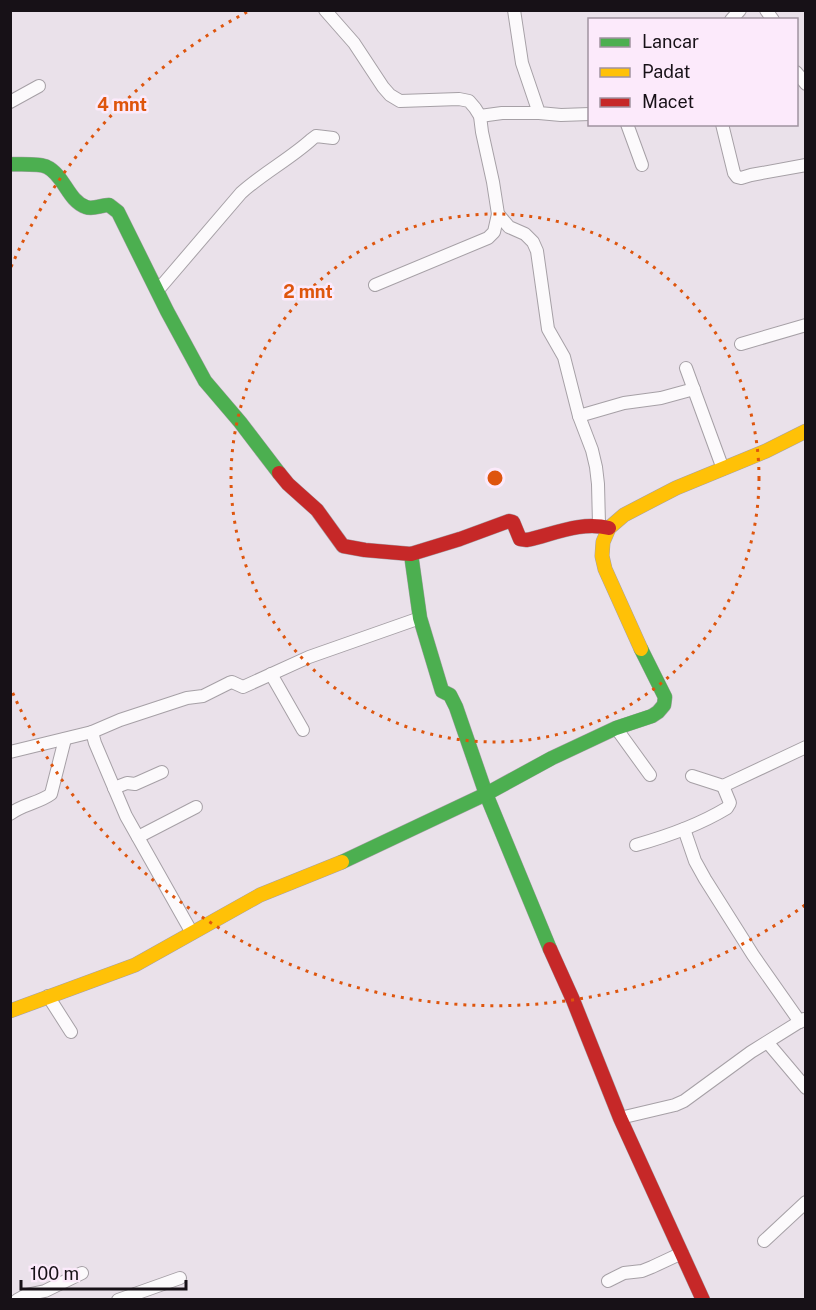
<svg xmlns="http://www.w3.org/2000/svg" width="816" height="1310" viewBox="0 0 816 1310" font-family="'Public Sans',sans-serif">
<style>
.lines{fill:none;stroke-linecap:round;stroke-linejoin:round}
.street-casing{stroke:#a6a0a6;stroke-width:14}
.fast-casing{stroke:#a6a0a6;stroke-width:15}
.slow-casing{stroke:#a6a0a6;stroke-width:15}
.jam-casing{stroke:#a6a0a6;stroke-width:15}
.street{stroke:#fcfafc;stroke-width:12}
.fast{stroke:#4caf50;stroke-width:14}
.slow{stroke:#ffc107;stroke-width:14}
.jam{stroke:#c62828;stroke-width:14}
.ring{fill:none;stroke:#de550d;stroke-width:3;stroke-dasharray:3 6}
.centre{fill:#de550d;stroke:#fceafb;stroke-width:3}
.ring-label{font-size:18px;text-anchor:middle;font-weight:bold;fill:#de550d;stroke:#fceafb;stroke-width:5;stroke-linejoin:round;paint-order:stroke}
</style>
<rect width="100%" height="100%" fill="#eae1ea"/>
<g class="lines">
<defs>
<g id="street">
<path d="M325 10 354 43 383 87 390 95 400 101 459 99 469 101 475 108 480 116 482 132 493 182 498 214 509 227 525 234 533 242 537 251 548 329 564 357 579 416 592 450 596 467 598 484 599 524"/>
<path d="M514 10 522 63 539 113 561 115 590 114"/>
<path d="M766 10 773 20"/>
<path d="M731 20 740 10"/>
<path d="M796 72 806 84"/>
<path d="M10 102 39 86"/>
<path d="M480 116 502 113H539"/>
<path d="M627 124 642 165"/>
<path d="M722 124 734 173 737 177 741 178 751 175 806 165"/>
<path d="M375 285 488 238 494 232 498 214"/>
<path d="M158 290 241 193C263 173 290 159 312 139L316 136 333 138"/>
<path d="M741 344 806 325"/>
<path d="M686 368 723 469"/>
<path d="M579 416 624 403 661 398 694 389"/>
<path d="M271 674 303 730"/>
<path d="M616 728 650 775"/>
<path d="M10 752 92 732"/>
<path d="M692 776 723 786 806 747"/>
<path d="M114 788 127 783 135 784 162 772"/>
<path d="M10 814C23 804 39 803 51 794L65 739"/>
<path d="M684 829 695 861 705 879 753 955 800 1022"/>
<path d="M138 837 196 807"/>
<path d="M636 845C668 836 699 825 727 808L730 803 723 786"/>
<path d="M192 933 126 816 95 743 92 732 120 720 187 698 203 696 229 683 232 682 243 687 309 657 420 618"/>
<path d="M48 996 71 1032"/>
<path d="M768 1043 806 1088"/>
<path d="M620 1118 675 1105 684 1101 751 1052 804 1019"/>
<path d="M764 1241 806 1202"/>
<path d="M608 1281 624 1273 642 1271 652 1267 682 1253"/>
<path d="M17 1300 26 1295 45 1291 82 1273"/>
<path d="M118 1300 180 1278"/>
</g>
<g id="fast">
<path d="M10 164C19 165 39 163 47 167 64 175 68 201 86 207 93 210 101 205 109 205L118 212 167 311 205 381 240 422 279 473"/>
<path d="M411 554 420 618 442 691 450 695 456 707 486 794 550 949"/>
<path d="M342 862 486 794 552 758 616 728 652 716 658 712 664 705 665 697 641 649"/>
</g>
<g id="slow">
<path d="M641 649 605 569 602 556 603 542 609 528 624 515 676 488 766 451 806 431"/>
<path d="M10 1011 135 965 260 895 342 862"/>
</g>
<g id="jam">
<path d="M279 473 288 484 317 510 343 546 365 550 411 554 460 539 509 521 513 522 520 539 527 540C554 534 581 521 609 528"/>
<path d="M550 949 573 1000 620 1118 703 1300"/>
</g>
</defs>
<use href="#street" class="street-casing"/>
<use href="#fast" class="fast-casing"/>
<use href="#slow" class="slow-casing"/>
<use href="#jam" class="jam-casing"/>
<use href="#street" class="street"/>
<use href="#fast" class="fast"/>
<use href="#slow" class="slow"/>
<use href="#jam" class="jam"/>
</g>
<g class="ring">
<circle cx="495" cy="478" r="264"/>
<path d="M805 905A528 528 0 0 1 11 689M11 267A528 528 0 0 1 247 12"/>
</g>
<circle cx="495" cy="478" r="9" class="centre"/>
<g class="ring-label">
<text x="122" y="111">4 mnt</text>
<text x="308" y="298">2 mnt</text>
</g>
<rect width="816" height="1310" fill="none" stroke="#171117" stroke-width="24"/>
<rect x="588" y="18" width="210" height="108" fill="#fceafb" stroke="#a093a0" stroke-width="1.5"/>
<rect x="600" y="38" width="30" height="9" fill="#4caf50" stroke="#a093a0" stroke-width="1.5"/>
<text x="642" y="48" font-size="18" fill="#171117">Lancar</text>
<rect x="600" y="68" width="30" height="9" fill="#ffc107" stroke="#a093a0" stroke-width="1.5"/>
<text x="642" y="78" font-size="18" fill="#171117">Padat</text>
<rect x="600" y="98" width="30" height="9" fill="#c62828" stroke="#a093a0" stroke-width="1.5"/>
<text x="642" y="108" font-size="18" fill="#171117">Macet</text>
<path d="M21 1280v9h165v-9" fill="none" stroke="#171117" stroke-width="3"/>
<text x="30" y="1280" font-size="18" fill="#171117" stroke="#fceafb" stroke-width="4.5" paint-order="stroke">100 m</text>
</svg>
